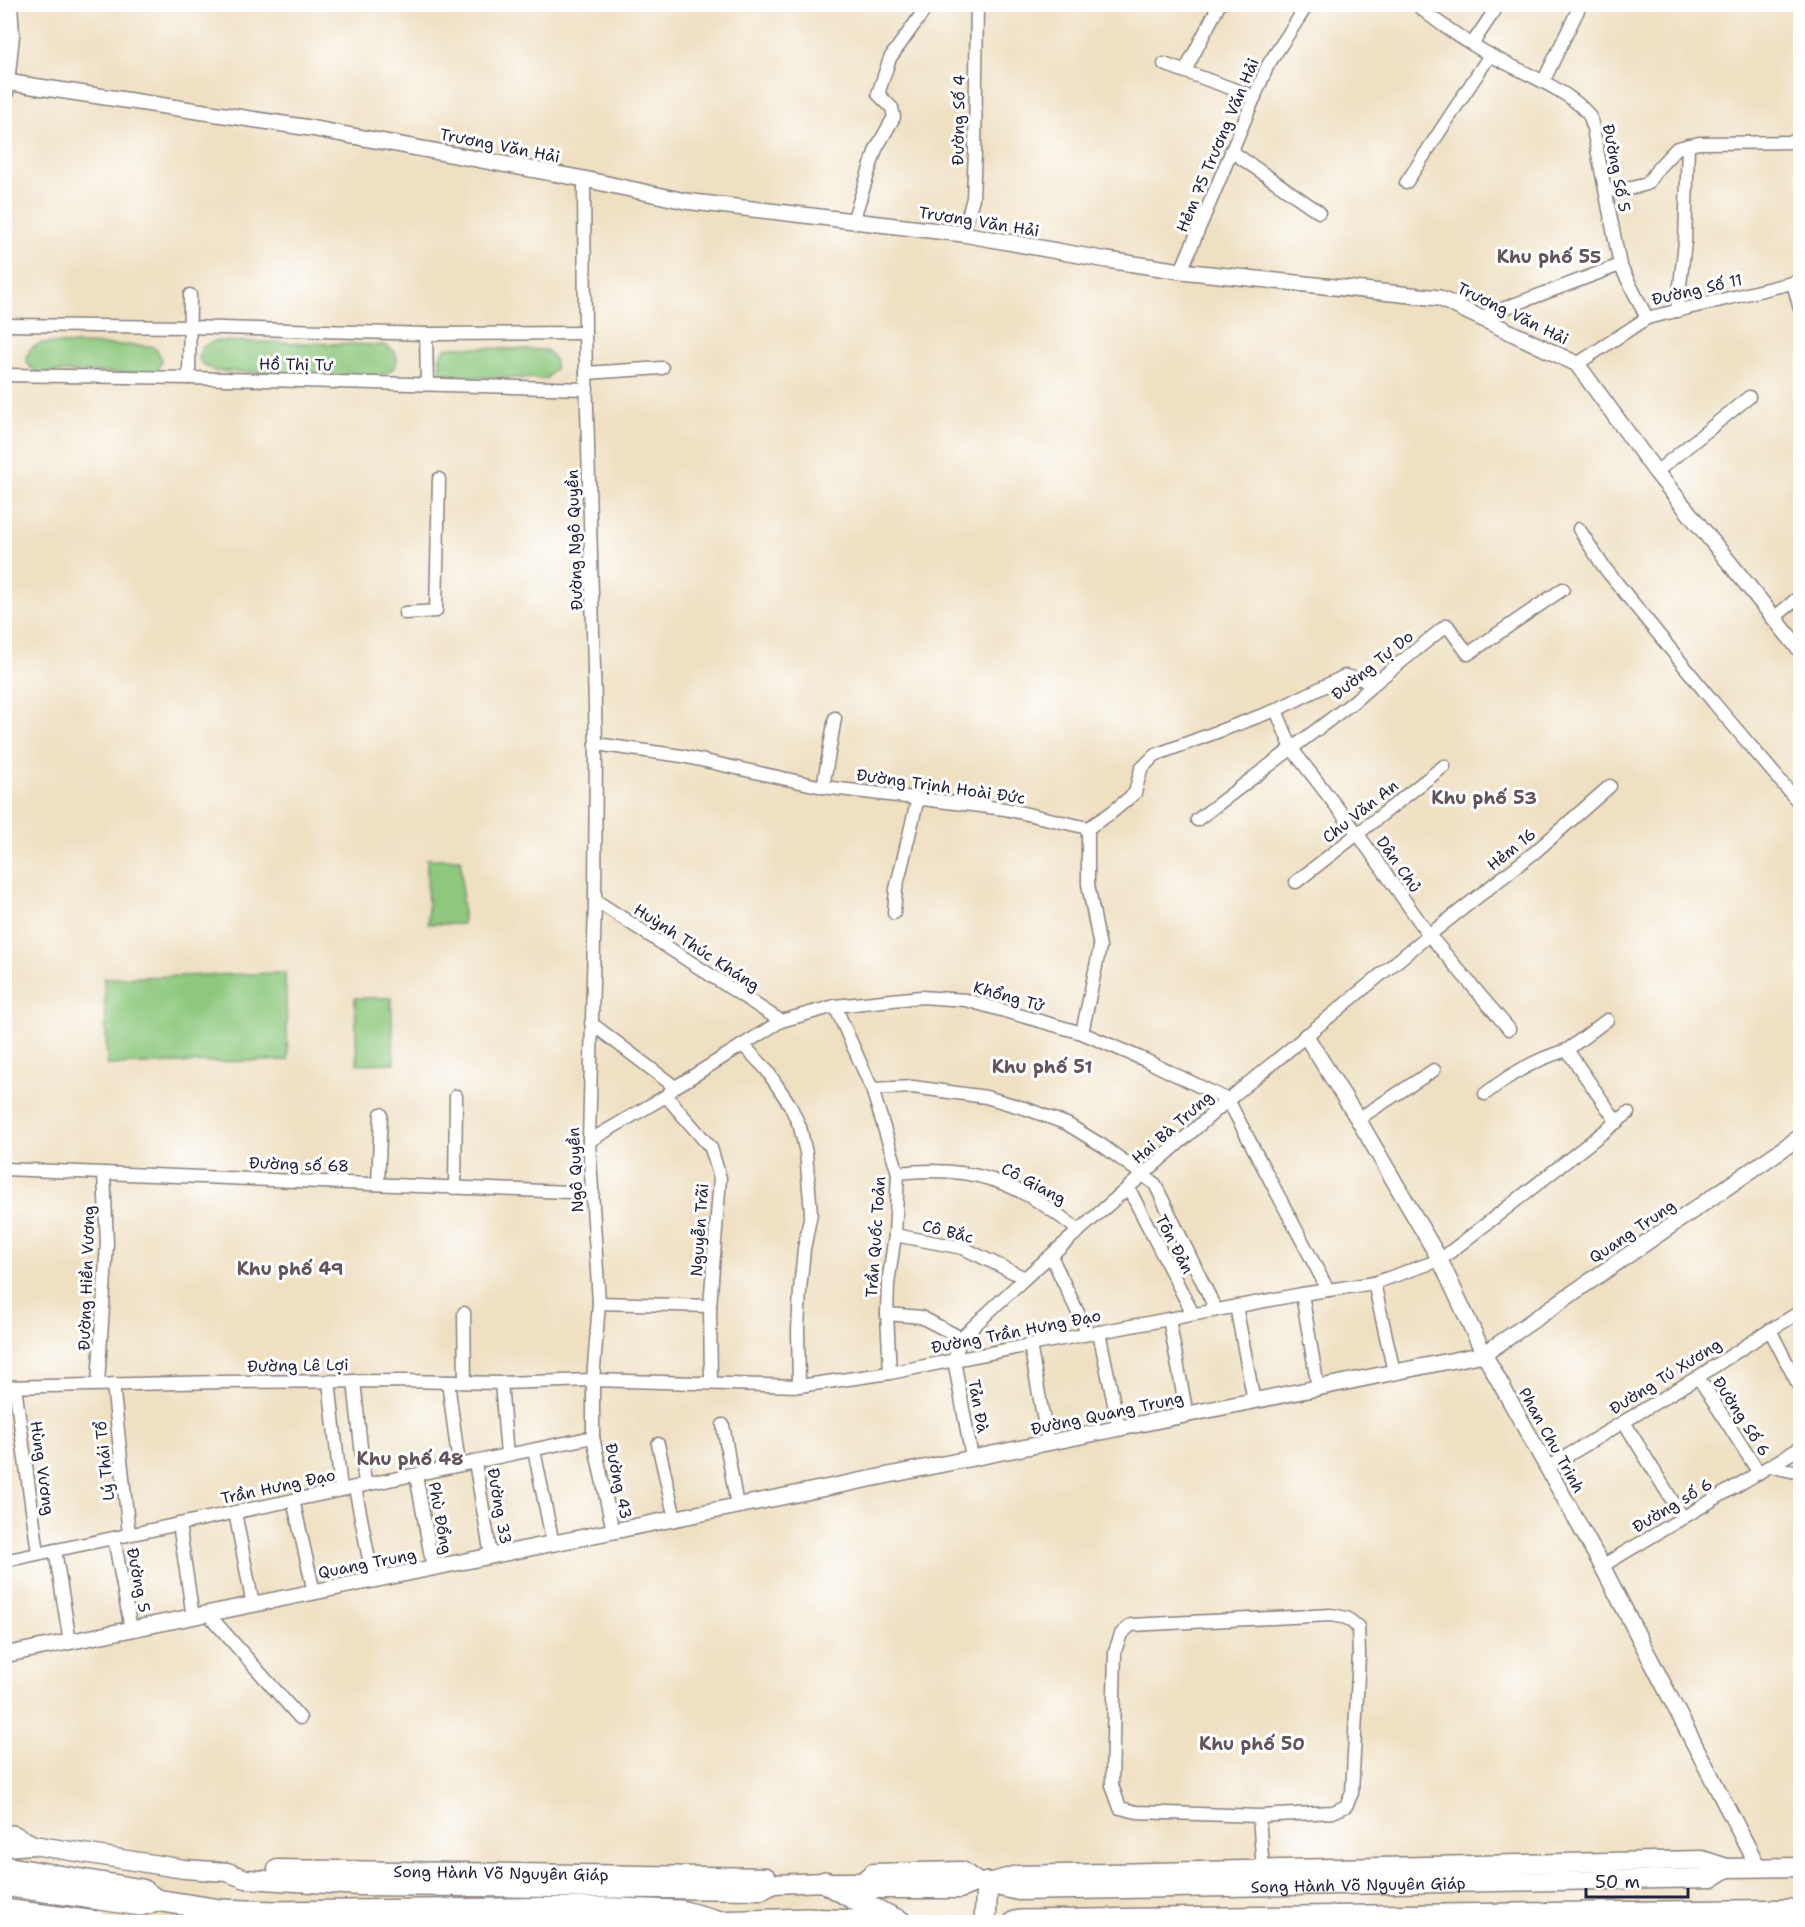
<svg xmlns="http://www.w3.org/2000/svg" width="1805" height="1927" viewBox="0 0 1805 1927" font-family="'Shantell Sans',sans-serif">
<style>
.green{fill:#8dc87d;stroke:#58755c;stroke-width:1.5}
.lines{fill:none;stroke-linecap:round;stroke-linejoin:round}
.minor-casing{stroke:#88817e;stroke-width:15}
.tertiary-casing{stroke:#88817e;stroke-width:18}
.secondary-casing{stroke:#88817e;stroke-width:21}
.trunk-casing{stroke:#88817e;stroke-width:24}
.minor{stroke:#fff;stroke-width:12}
.tertiary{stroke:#fff;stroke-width:15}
.secondary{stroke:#fff;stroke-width:18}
.trunk{stroke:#fff;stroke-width:21}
.trunk-bridge-casing{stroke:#88817e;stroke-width:24;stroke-linecap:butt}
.trunk-bridge{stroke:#fff;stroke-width:21}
.labels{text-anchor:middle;stroke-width:6;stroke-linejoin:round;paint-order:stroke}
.street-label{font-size:16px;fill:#22223b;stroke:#fff}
.neighbourhood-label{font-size:18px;font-weight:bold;fill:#64545b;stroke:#fff}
</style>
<rect width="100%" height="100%" fill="#fff"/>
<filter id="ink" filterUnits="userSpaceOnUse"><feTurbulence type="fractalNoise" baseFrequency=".0167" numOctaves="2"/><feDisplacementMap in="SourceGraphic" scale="12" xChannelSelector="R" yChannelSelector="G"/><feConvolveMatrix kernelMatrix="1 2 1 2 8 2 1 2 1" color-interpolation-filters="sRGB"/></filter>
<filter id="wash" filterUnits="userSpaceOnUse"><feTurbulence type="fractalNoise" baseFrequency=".008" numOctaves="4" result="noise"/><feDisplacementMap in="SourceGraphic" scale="24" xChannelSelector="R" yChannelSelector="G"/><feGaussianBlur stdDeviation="1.35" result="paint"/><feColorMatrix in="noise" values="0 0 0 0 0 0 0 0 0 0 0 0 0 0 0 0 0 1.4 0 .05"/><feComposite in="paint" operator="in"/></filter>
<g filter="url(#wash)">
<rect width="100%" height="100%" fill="#efe0c2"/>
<g class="green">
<path d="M215 341 384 345C407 355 397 372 377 376L215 371 201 363 199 357 202 347Z"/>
<path d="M42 343 151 346 157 350 162 360 156 373 37 372C21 363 25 348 42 343Z"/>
<path d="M455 347 545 350C553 354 556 360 555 369L546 379 446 376 440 371V356L446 348Z"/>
<path d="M427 859H461L463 924H428Z"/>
<path d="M285 973 288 1060 107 1065 104 978Z"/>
<path d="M355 998H391L394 1063 357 1064Z"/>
</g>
</g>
<g filter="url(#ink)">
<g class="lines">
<defs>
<g id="minor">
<path d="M1416 4C1438 24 1464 40 1490 55 1515 69 1579 94 1591 119L1620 265 1647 318"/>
<path d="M1472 44 1499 4"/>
<path d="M1164 64 1255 97"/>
<path d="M1185 71 1219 5"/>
<path d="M1543 82 1581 4"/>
<path d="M1231 151 1319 212"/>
<path d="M584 179 585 333 596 744 595 900 589 1141 599 1303 593 1380V1437L613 1531"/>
<path d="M1406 183 1490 55"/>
<path d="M1606 191 1632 188 1647 184 1659 167 1677 148 1699 143 1800 142"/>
<path d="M853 221 876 149 894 117 892 108 878 94 890 58 929 4"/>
<path d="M963 234 973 198 975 151 977 4"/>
<path d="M1181 271 1268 65 1308 4"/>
<path d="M1793 283 1800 309"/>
<path d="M1677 311 1685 242 1688 145"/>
<path d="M1478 318 1620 265"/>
<path d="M4 325 190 327 426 334 585 333"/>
<path d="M426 334 427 384"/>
<path d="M1577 364 1647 318 1800 281"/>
<path d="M586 373 662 368"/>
<path d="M4 375 189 378 587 389"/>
<path d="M189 378 190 295"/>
<path d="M1656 472 1749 397"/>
<path d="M1579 529 1603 566 1715 704 1800 804"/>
<path d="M405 613 436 611 439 479"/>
<path d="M1774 618 1800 596"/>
<path d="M1276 710 1292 749 1357 833 1429 935 1509 1029"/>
<path d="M596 744 682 756 823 787 1005 809 1088 828 1111 813 1135 793 1141 769 1155 755 1276 710 1345 676 1376 682"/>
<path d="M823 787 835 718"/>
<path d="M1197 820 1352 703 1376 682 1447 625 1468 654 1563 589"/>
<path d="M1296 882 1444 766"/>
<path d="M595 900 781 1021"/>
<path d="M894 913 896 889 918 798"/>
<path d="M835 1006 872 1089 898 1173 895 1235 888 1284 887 1314 890 1373"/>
<path d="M1607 1020 1567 1050 1617 1122"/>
<path d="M591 1023 675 1087"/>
<path d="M1082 1033 1100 947 1088 884V828"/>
<path d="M743 1045 766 1069 790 1105 800 1127 806 1153 811 1213 804 1249 800 1290 798 1330 799 1386"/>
<path d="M872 1089 913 1087 986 1097 1027 1109 1067 1124 1103 1146 1155 1184 1216 1310"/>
<path d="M1485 1094C1510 1074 1536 1059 1567 1050"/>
<path d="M666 1096 711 1148 720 1178 710 1306 711 1383"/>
<path d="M1358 1119 1434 1070"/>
<path d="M589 1141 666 1096 675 1087 693 1076 781 1021 835 1006 921 997 966 1000 1082 1033 1145 1060 1228 1100 1328 1290"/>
<path d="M4 1169 593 1193"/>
<path d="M898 1173C973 1164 1021 1183 1079 1231"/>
<path d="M378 1184 381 1114"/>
<path d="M455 1188 456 1096"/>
<path d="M1129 1189 1193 1314"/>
<path d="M895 1235 963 1248 1025 1278"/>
<path d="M1051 1256 1088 1334"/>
<path d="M1374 1283 1394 1372"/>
<path d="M1302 1294 1318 1388"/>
<path d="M599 1303 710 1306"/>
<path d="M1236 1306 1254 1401"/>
<path d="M464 1313 465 1382"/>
<path d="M887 1314 921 1317 961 1338"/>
<path d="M1169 1319 1187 1415"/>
<path d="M1770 1330 1800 1388"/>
<path d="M1099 1332 1119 1428"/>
<path d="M1030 1345 1048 1443"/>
<path d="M1698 1377 1759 1473"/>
<path d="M329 1381 341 1490"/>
<path d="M354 1381 365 1485"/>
<path d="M448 1382 459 1465"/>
<path d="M501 1383 507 1455"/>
<path d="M98 1384 107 1244 104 1173"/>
<path d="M113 1384 129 1534"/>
<path d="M4 1387 221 1382 403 1381 501 1383 593 1380 799 1386 890 1373 1030 1345 1302 1294 1374 1283 1440 1260 1628 1113"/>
<path d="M15 1387 38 1553"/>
<path d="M1624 1422 1683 1518"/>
<path d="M723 1425 737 1506"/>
<path d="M658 1444 675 1519"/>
<path d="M534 1450 553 1544"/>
<path d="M972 1458 954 1360 961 1338 1025 1278 1228 1100 1429 935 1535 852 1610 786"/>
<path d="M475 1462 491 1556"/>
<path d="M1770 1466 1800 1473"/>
<path d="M1547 1468 1698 1377 1770 1330 1800 1312"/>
<path d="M416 1475 433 1568"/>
<path d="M355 1487 373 1580"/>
<path d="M293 1500 314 1592"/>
<path d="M235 1512 253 1605"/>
<path d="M179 1524 193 1617"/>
<path d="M114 1538 131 1629"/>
<path d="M55 1550 70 1642"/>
<path d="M4 1561 593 1437"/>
<path d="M1602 1566 1800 1448"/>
<path d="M208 1614 300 1718"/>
<path d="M1259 1816 1137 1812 1120 1808 1112 1785 1115 1651 1121 1634 1131 1625 1331 1615 1347 1618 1358 1627 1359 1655 1352 1793 1346 1806 1333 1812 1259 1816 1263 1870"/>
</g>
<g id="tertiary">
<path d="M6 82 310 128 584 179 685 201 963 234 1107 260 1181 271 1439 298 1577 364 1656 472 1800 650"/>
<path d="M1306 1036 1358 1119 1440 1260 1484 1354 1602 1566 1758 1867"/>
<path d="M4 1655 1484 1354 1800 1137"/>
</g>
<g id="secondary">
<path d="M4 93 10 35 8 4"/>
<path d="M4 1834 14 1835 33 1845 184 1869 227 1872 246 1879 361 1886 762 1890 773 1884 825 1882H862L873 1889H960L977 1882"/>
<path d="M4 1847 33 1845"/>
<path id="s1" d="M277 1869 766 1877 773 1884"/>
<path id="s2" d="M862 1882 873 1873 962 1871 977 1882 1019 1891 1711 1878 1727 1868"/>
<path d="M989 1883 1017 1875 1702 1860 1727 1868 1800 1867"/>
</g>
<g id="trunk">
<path d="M4 1867 142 1890 156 1900"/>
<path d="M825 1882 863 1904 901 1922"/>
<path d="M4 1885 141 1905 156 1900 220 1910 276 1912 583 1908 680 1911 717 1921"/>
<path d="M713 1922 807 1919 878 1922"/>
<path d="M985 1922 987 1883"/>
<path d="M1015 1922 1020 1921 1800 1910"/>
</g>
</defs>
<use href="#minor" class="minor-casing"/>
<use href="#tertiary" class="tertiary-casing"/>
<use href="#secondary" class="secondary-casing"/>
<use href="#trunk" class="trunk-casing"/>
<use href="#minor" class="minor"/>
<use href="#tertiary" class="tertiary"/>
<use href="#secondary" class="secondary"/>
<use href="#trunk" class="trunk"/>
<defs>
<path id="trunk-bridge" d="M4 1910 96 1922"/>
</defs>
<use href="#trunk-bridge" class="trunk-bridge-casing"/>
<use href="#trunk-bridge" class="trunk-bridge"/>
</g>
</g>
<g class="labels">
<g class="street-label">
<text transform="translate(958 120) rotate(-89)" y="6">Đường Số 4</text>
<text transform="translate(500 145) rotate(11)" y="6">Trương Văn Hải</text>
<text transform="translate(1217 145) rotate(-67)" y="6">Hẻm 75 Trương Văn Hải</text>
<text transform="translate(1617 168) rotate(79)" y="6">Đường Số 5</text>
<text transform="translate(979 221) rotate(9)" y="6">Trương Văn Hải</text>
<text transform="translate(1697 289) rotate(-13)" y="6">Đường Số 11</text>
<text transform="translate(1513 313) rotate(26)" y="6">Trương Văn Hải</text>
<text transform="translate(296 364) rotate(1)" y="6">Hồ Thị Tư</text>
<text transform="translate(574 540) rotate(-92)" y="6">Đường Ngô Quyền</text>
<text transform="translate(1372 665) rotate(-39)" y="6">Đường Tự Do</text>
<text transform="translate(941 786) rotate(8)" y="6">Đường Trịnh Hoài Đức</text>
<text transform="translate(1360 811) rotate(-38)" y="6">Chu Văn An</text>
<text transform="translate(1511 849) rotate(-39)" y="6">Hẻm 16</text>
<text transform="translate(1399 864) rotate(55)" y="6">Dân Chủ</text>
<text transform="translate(697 947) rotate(33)" y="6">Huỳnh Thúc Kháng</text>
<text transform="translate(1009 996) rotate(16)" y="6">Khổng Tử</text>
<text transform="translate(1172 1127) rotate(-41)" y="6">Hai Bà Trưng</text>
<text transform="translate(299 1164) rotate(2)" y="6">Đường số 68</text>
<text transform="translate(575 1170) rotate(-93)" y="6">Ngô Quyền</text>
<text transform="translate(1034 1183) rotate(28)" y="6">Cô Giang</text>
<text transform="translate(699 1230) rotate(-86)" y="6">Nguyễn Trãi</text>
<text transform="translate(948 1231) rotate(14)" y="6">Cô Bắc</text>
<text transform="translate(1632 1231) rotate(-34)" y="6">Quang Trung</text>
<text transform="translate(875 1237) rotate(-86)" y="6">Trần Quốc Toản</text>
<text transform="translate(1175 1244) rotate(63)" y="6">Tôn Đản</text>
<text transform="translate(86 1278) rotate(-88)" y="6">Đường Hiền Vương</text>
<text transform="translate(1016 1331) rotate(-11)" y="6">Đường Trần Hưng Đạo</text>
<text transform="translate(298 1365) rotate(-1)" y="6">Đường Lê Lợi</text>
<text transform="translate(1665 1376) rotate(-32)" y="6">Đường Tú Xương</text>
<text transform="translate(979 1406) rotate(80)" y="6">Tản Đà</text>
<text transform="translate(1107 1413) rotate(-12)" y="6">Đường Quang Trung</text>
<text transform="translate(1742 1416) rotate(57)" y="6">Đường Số 6</text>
<text transform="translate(1552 1440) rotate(61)" y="6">Phan Chu Trinh</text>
<text transform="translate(104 1461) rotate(-96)" y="6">Lý Thái Tổ</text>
<text transform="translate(43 1468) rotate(82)" y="6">Hùng Vương</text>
<text transform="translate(619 1481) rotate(78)" y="6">Đường 43</text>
<text transform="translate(278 1486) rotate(-12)" y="6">Trần Hưng Đạo</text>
<text transform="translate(1672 1505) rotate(-31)" y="6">Đường số 6</text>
<text transform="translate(500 1506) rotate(80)" y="6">Đường 33</text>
<text transform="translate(441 1518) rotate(80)" y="6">Phù Đổng</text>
<text transform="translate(367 1563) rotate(-11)" y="6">Quang Trung</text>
<text transform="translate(139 1580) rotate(79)" y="6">Đường 5</text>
<text dy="6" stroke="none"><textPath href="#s1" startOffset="224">Song Hành Võ Nguyên Giáp</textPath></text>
<text dy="6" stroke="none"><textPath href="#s2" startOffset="504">Song Hành Võ Nguyên Giáp</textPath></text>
</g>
<g class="neighbourhood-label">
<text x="1549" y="263">Khu phố 55</text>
<text x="1484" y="804">Khu phố 53</text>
<text x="1042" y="1073">Khu phố 51</text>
<text x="290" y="1275">Khu phố 49</text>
<text x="410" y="1465">Khu phố 48</text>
<text x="1252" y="1750">Khu phố 50</text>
</g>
</g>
<rect width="1805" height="1927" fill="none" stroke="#fff" stroke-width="24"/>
<path d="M1586 1888v9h102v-9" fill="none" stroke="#22223b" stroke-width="3"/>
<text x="1595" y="1888" font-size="18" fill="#22223b" stroke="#ffffff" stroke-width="4.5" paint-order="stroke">50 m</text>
</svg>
